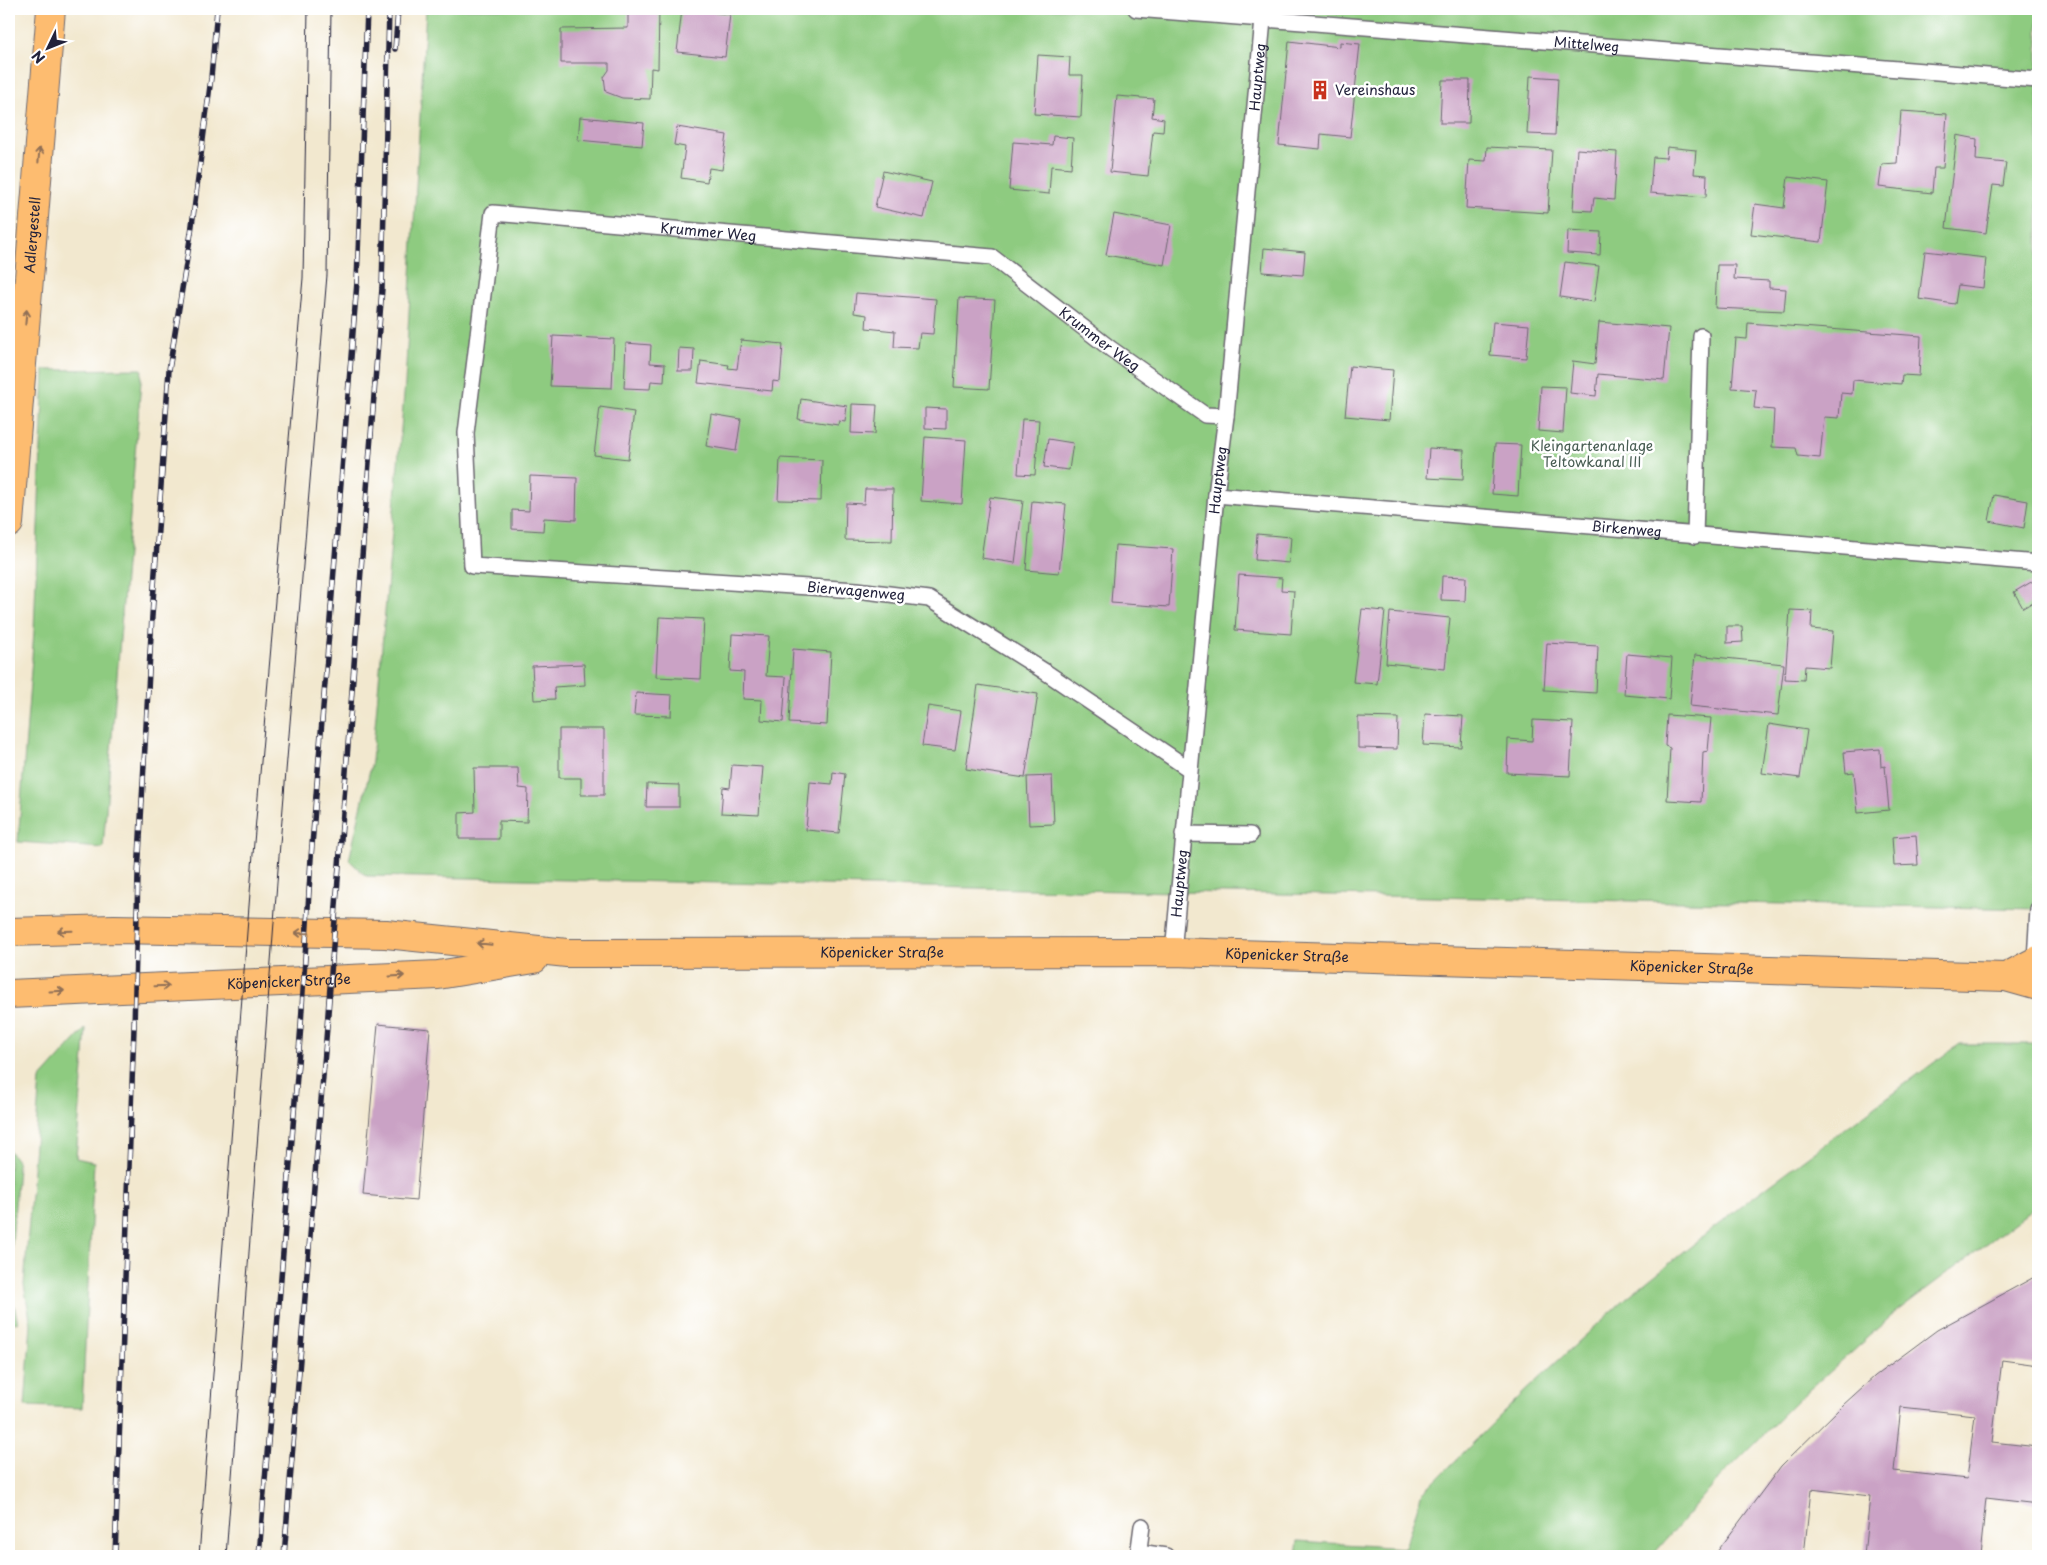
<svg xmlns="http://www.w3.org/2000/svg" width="2047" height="1565" viewBox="0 0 2047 1565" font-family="'Playpen Sans',sans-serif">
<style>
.green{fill:#8ecb80;stroke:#58765e}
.building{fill:#caa2c5;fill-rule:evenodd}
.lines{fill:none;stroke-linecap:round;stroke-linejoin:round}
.service-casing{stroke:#6b676f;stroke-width:18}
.primary-casing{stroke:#6b676f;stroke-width:30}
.service{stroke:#fff;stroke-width:15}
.primary{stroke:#fdbc70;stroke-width:28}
.tram{stroke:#22223b;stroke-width:1}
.rail-casing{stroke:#22223b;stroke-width:5.5}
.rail{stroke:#fff;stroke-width:4;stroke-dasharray:11;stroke-linecap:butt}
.oneway{stroke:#906f56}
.labels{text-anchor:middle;stroke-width:5;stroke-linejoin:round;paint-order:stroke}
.street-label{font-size:14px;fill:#22223b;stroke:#fff}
.poi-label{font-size:14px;fill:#22223b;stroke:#fff;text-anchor:start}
.park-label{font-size:14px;fill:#485d53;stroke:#fff}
</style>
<rect width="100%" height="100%" fill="#fff"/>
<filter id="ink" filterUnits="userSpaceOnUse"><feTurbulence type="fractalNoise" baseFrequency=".02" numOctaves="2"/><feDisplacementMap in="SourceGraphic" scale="10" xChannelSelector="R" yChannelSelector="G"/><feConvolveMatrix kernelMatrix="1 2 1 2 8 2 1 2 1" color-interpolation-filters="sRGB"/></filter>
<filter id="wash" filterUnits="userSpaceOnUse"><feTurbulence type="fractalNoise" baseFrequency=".0096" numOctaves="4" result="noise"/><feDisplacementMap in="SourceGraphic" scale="20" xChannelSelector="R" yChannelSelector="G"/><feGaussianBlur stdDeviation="1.12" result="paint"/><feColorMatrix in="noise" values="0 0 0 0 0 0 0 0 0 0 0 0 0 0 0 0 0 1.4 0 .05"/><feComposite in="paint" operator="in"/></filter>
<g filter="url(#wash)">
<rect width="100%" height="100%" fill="#f2e8cf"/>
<g class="green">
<path d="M426 9H2038V909L366 876 349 860 372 761 405 383Z"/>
<path d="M142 369 103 848 18 842 34 631 44 370Z"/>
<path d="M86 1028 76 1158 94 1162 82 1408 25 1406 31 1324 24 1285 40 1079Z"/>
<path d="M1959 1044H2038V1205L1897 1311 1801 1397 1713 1485 1652 1556H1296L1298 1541 1405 1548 1421 1495 1522 1394 1625 1299 1745 1203Z"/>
<path d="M9 1150 17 1161 18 1168 9 1281 18 1323 9 1322Z"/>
</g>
<g id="blocks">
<g class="building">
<path d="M628 9H659L658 69 651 68 650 99 622 98 606 92 604 77 609 70V63H561V29L628 28Z"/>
<path d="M682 9 730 14 725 57 677 52Z"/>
<path d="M1289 41 1340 47V42L1360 44 1350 137 1321 134 1320 149 1279 145Z"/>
<path d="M1038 55 1070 57 1069 75H1083L1081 117 1034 114Z"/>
<path d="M1530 76 1558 78 1555 135 1527 134Z"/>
<path d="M1442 80H1470L1469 123H1440Z"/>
<path d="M1117 96 1154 99 1152 117 1164 119 1163 132 1153 131 1148 176 1110 172Z"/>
<path d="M1901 111 1947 114 1943 168H1934L1932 193 1879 187 1882 164 1897 163Z"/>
<path d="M580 117 644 123 642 146 578 140Z"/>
<path d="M677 127 727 135 722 170 709 168 707 182 681 178 685 147 674 145Z"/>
<path d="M1957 135 1977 139 1976 160 2006 163 2003 186 1993 185 1986 233 1946 228Z"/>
<path d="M1053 136 1073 138 1071 168 1051 166 1049 194 1009 190 1013 142 1052 145Z"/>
<path d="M1487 147 1552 150 1548 213 1466 208 1469 160 1486 161Z"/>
<path d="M1667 147 1696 150 1694 174 1707 175 1706 197 1650 193 1653 157 1666 158Z"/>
<path d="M1577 149 1617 152 1614 200 1594 198 1592 211 1573 210Z"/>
<path d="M883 171 932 182 924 218 875 207Z"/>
<path d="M1788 177 1828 182 1821 242 1751 234 1755 204 1784 208Z"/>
<path d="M1114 214 1171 225 1164 265 1106 255Z"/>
<path d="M1568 230 1601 232 1600 255 1567 253Z"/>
<path d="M1264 248 1305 252 1303 275 1262 272Z"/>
<path d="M1925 251 1986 258 1983 288 1958 285 1955 304 1919 299Z"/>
<path d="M1565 262 1599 266 1594 302 1560 297Z"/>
<path d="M1717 265H1735L1734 279 1769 281V288L1786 289 1784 311 1715 308Z"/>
<path d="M856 293 936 299 933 334 920 333 918 348 894 347 895 331 866 328 867 315 854 313Z"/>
<path d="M959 298 995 300 989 389 954 387Z"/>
<path d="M1493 322 1529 325 1526 358 1490 355Z"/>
<path d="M1599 322 1669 328 1664 380 1598 374 1596 396 1570 393 1573 361 1595 364Z"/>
<path d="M1748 323 1921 336 1919 376 1902 375 1901 384 1853 380 1852 394 1841 393 1839 418 1824 417 1820 458 1798 456 1796 448 1772 447 1774 410 1754 408 1756 390 1732 388 1736 338 1747 339Z"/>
<path d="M553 336 614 339 612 388 550 386Z"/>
<path d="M741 340 783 344 780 382 773 381 772 391 698 383 701 361 729 365 728 368 737 369Z"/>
<path d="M626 343 651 345 650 363 665 364 664 382 651 381 650 389 624 388Z"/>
<path d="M679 348 694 349 693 371H678Z"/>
<path d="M1350 366 1393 370 1389 420 1345 416Z"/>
<path d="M1541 386 1566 387 1563 433 1538 431Z"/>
<path d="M801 399 847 406 845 422 839 421 838 425 798 419Z"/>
<path d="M852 404 877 405 875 434 851 433Z"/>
<path d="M600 407 634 412 628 459 594 455Z"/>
<path d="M925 408 946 409V429L925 428Z"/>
<path d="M711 414 741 419 736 451 706 446Z"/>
<path d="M1022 419 1039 420 1035 475 1018 474Z"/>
<path d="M925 437 966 440 962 504 921 501Z"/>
<path d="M1048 439 1073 443 1069 470 1044 467Z"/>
<path d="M1495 444 1521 445 1518 496 1492 494Z"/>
<path d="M1429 448 1464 450 1463 480 1427 478Z"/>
<path d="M780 458 822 460 821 501 778 500Z"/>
<path d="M530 476 577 478 576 520 544 518 543 531 512 529V510L529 511Z"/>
<path d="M865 489H893L892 541 845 540 846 503 864 504Z"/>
<path d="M1994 495 2028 501 2024 528 1989 521Z"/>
<path d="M990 497 1023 501 1015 563 981 558Z"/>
<path d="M1032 501 1066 504 1059 573 1026 570Z"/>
<path d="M1257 534 1291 537 1289 563 1255 560Z"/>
<path d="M1115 545 1173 549 1169 607 1111 603Z"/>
<path d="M1239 575 1282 578 1281 590 1294 591 1291 634 1235 630Z"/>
<path d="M1442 576 1466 577 1465 601 1441 600Z"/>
<path d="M2033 581 2038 590V599L2023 608 2014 592Z"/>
<path d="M1362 609 1385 611 1377 684 1353 682Z"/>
<path d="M1790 610 1812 611 1811 629 1833 631 1830 668 1805 666 1804 680 1785 679Z"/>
<path d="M1390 612 1450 618 1445 669 1386 663Z"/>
<path d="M659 617 704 619 701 679 656 677Z"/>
<path d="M1727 626H1742L1743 642 1727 643Z"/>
<path d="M732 634 769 636 766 676 786 677 783 722 761 720 762 700 743 699 744 672 730 671Z"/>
<path d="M1547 643 1598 646 1596 693 1544 690Z"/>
<path d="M793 649 831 652 827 725 789 723Z"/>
<path d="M1627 654 1672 658 1669 699 1624 695Z"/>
<path d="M1695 655 1784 664 1778 715 1690 706Z"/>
<path d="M584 664 585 685 554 687 555 699 534 700 532 666Z"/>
<path d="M978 685 1038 694 1025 778 966 769Z"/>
<path d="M636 693 672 695 671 716 634 715Z"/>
<path d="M928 706 961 711 955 750 922 746Z"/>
<path d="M1425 714 1463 716 1461 747 1423 745Z"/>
<path d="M1667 715 1711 718 1708 751 1703 752 1701 802 1667 800 1670 748 1665 746Z"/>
<path d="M1358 717 1398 718 1397 749 1358 748Z"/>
<path d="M1533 720 1573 722 1570 776 1507 773 1508 739 1532 741Z"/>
<path d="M1769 724 1807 730 1800 778 1762 773Z"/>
<path d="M559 729H604V795H581V778H559Z"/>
<path d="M1880 749 1881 767 1885 766 1889 810 1858 813 1854 772 1846 773 1844 752Z"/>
<path d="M732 765 763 767 759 815 721 813 723 787 730 788Z"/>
<path d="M474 768H518L519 788 528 789 527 822 499 821V839H459V813L475 812Z"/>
<path d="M833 772 845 774 839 833 806 830 810 782 832 784Z"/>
<path d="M1052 776 1054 824 1029 825 1027 777Z"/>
<path d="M647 784 679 785V807H646Z"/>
<path d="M1916 835 1918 865 1894 866 1892 837Z"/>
<path d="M378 1024 430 1029 416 1200 363 1195Z"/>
<path d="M2038 1275V1365L2002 1360 1992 1442 2038 1447V1504L1986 1498 1980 1556H1864L1870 1496 1811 1489 1804 1556H1714L1781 1466 1843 1405 1875 1376 1937 1330ZM1901 1407 1975 1415 1967 1479 1894 1471Z"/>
</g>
</g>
</g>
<g filter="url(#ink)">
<use href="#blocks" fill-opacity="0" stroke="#6b676f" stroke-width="1"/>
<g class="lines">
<defs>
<g id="service">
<path id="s1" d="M1136 9 2038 80"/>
<path id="s2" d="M1216 495 2038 563"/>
<path d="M1695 536 1701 336"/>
<path id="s3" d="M1189 769 1044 671 929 599 857 590 472 566 466 433 493 213 992 257 1111 349 1205 415 1226 416"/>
<path d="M1183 834 1250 835"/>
<path id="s4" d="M1173 952 1216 495 1226 416 1264 9"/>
<path d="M2035 960 2038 909"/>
<path d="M1139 1552 1166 1556"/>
<path d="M1138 1556 1142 1526"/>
</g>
<g id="primary">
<path id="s5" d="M9 523 51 9"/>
<path id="s6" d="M9 932 114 929 386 934 567 953 1173 952 2006 977 2038 986"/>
<path d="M2006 977 2038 960"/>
<path id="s7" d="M9 994 438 975 534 959"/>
</g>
</defs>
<use href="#service" class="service-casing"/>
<use href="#primary" class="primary-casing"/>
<use href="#service" class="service"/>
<use href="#primary" class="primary"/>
<g class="tram">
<path d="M199 1556 253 854 303 278 308 9"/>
<path d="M226 1556 279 856 327 275 331 9"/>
</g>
<defs>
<g id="rail">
<path d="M395 49 398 9"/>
<path d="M115 1556 134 1028 138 875 152 616 169 370 191 233 211 78 217 9"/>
<path d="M259 1556 301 1025 311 858 357 282 367 9"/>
<path d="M284 1556 327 1027 382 288 389 9"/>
</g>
</defs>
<use href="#rail" class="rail-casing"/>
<use href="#rail" class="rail"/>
</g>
<defs><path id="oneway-shaft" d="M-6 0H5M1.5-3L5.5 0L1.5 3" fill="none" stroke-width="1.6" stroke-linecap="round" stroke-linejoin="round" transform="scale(1.25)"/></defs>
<g class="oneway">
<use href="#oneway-shaft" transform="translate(39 155) rotate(-85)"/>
<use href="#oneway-shaft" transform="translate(26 317) rotate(-85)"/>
<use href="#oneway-shaft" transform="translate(65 931) rotate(178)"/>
<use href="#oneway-shaft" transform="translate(302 933) rotate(-179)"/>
<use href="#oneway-shaft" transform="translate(484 944) rotate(-174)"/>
<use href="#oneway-shaft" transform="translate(397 976) rotate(-3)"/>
<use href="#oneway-shaft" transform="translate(162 986) rotate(-2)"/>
<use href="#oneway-shaft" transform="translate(57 991) rotate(-3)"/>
</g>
</g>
<defs>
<symbol id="building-bare" viewBox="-9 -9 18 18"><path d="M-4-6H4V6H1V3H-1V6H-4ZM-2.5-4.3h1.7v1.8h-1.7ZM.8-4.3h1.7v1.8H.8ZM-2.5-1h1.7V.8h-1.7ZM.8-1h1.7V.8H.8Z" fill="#c8321e" stroke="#fff" stroke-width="2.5" paint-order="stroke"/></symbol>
</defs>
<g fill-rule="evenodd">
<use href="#building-bare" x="1306" y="76" width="28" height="28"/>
</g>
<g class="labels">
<g class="street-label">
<text dy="5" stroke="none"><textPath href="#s1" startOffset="452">Mittelweg</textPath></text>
<text dy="5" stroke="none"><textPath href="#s4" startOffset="879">Hauptweg</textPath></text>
<text dy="5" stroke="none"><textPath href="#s3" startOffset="1340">Krummer Weg</textPath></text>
<text dy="5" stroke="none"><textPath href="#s5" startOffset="289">Adlergestell</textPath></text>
<text dy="5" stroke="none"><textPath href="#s3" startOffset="1760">Krummer Weg</textPath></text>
<text dy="5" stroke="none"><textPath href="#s4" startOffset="474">Hauptweg</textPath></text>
<text dy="5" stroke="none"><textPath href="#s2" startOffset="412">Birkenweg</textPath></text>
<text transform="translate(856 591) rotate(5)" y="5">Bierwagenweg</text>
<text dy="5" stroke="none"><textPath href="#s4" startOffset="69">Hauptweg</textPath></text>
<text dy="5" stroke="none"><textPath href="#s6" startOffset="874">Köpenicker Straße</textPath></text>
<text dy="5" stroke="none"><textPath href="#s6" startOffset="1279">Köpenicker Straße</textPath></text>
<text dy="5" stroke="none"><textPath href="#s6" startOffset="1684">Köpenicker Straße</textPath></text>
<text dy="5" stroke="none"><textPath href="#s7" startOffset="280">Köpenicker Straße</textPath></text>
</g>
<g class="poi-label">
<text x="1335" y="95">Vereinshaus</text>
</g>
<g class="park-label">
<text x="1592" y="451">Kleingartenanlage<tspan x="1592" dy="16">Teltowkanal III</tspan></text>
</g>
</g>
<rect width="2047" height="1565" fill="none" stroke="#fff" stroke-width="30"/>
<g transform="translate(48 48) rotate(227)" stroke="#ffffff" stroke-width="4" paint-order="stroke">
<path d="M0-4L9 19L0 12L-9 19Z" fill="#22223b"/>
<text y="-8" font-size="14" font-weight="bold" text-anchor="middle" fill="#22223b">N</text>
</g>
</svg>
